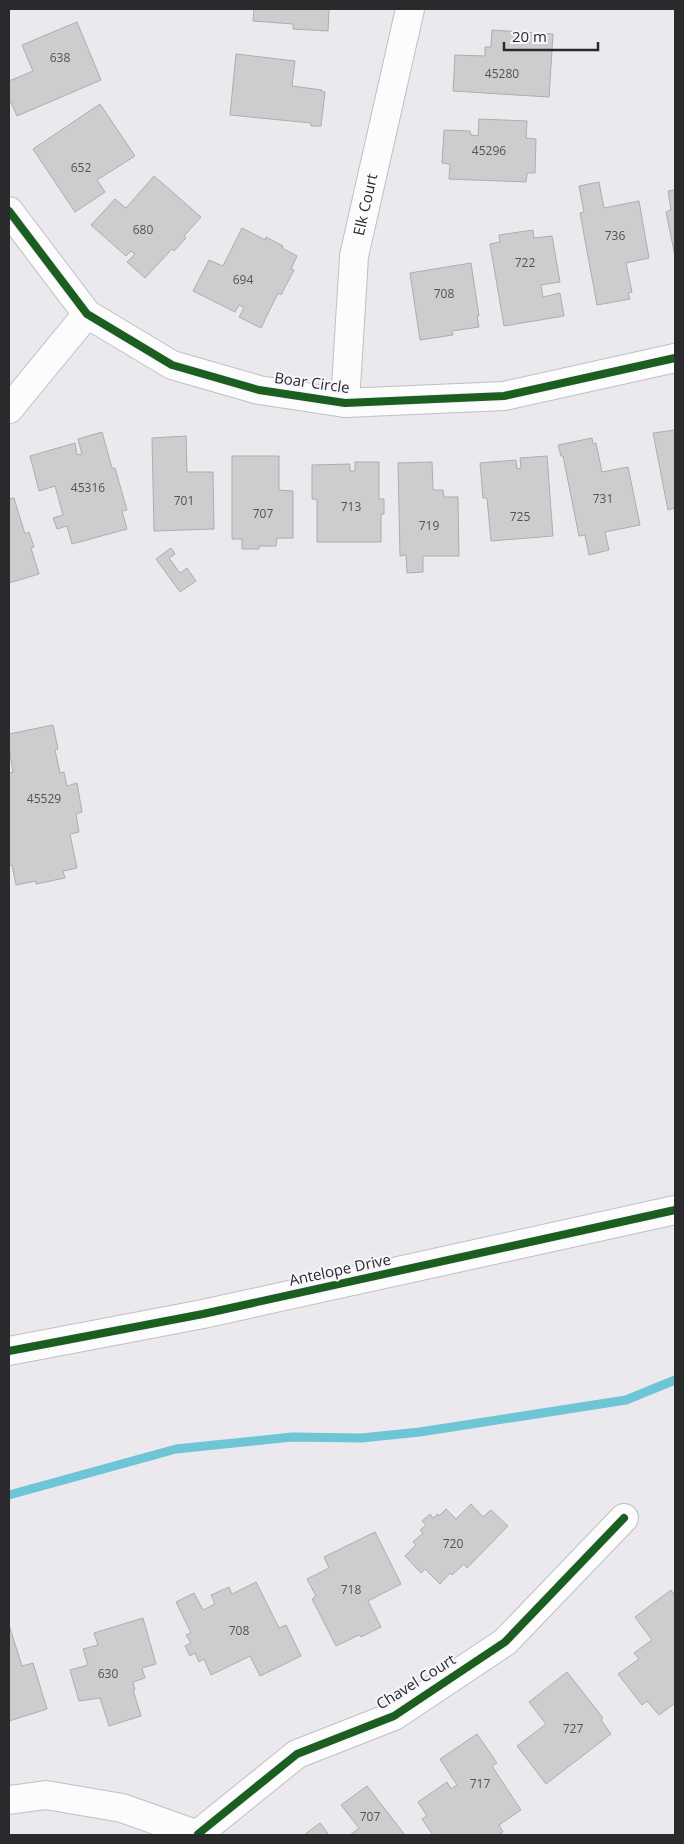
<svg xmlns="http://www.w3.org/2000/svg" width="684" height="1844" viewBox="0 0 684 1844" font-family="'Open Sans',sans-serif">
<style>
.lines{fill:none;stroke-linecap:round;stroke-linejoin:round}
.stream{stroke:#6ec5d5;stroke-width:9}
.building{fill:#cfccce;stroke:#afacaf}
.minor-casing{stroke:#c0bfc2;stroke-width:30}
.minor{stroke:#fcfcfc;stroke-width:28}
.cycleway-casing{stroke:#f8f6fd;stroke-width:11}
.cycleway{stroke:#1b5e20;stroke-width:8}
.labels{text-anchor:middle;stroke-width:4;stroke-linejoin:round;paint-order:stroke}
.number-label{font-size:12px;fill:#535254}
.street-label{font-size:15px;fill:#2a292b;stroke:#f8f6fd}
</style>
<rect width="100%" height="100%" fill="#ebe9ee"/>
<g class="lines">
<path class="stream" d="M9 1495 176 1449 292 1437 361 1438 420 1432 626 1400 675 1380"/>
</g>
<g class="building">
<path d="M254 9H329L328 31 293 29V24L253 21Z"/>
<path d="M77 22 101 80 17 116 9 98V81L33 71 22 45Z"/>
<path d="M492 30 553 34 549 97 453 91 455 55 485 56V47H491Z"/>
<path d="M236 54 295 61 292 86 322 90V92H325L321 126H311V123L230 115Z"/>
<path d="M100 104 135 156 97 180 105 192 75 212 33 149Z"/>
<path d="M479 119 527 121 526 138 536 139 535 173H527L526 182 449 179 450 164 442 163 444 130 470 131 471 135 478 136Z"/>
<path d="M154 176 201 217 184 236 186 238 174 251 172 249 145 278 127 262 135 254 131 251 126 256 91 225 115 199 126 208Z"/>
<path d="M599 182 604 208 639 201 649 258 626 263 632 292 628 293 630 299 597 305 580 213 584 212 579 186Z"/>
<path d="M675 190V256L666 212 671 210 668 191Z"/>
<path d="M242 228 265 240 266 237 283 246 282 248 297 256 291 269 294 270 281 295 278 293 261 328 239 317 244 308 239 305 235 312 193 291 209 260 223 266Z"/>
<path d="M533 230 534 238 552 236 560 282 541 285 543 297 560 293 564 316 504 326 490 244 500 242 499 235Z"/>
<path d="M471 263 479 316H477L479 327 452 331 453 335 420 340 410 273Z"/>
<path d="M675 430V513L674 508 668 510 653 433Z"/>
<path d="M102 432 112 468H115L127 510 122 511 127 529 72 544 67 526 57 529 53 518 63 515 55 486 39 491 30 456 75 443 77 455 82 454 78 439Z"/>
<path d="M186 436 187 472H213L214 529 154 531 152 438Z"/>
<path d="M592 438 593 444 596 443 602 472 628 467 640 525 605 532 609 550 589 555 585 535 579 536 563 456H561L558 445Z"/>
<path d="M232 456H279V490L293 491V538H277L276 546H259V549H242V539H232Z"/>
<path d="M547 456 553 536 491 541 487 498H483L480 463 516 460 517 469 521 468 520 458Z"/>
<path d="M355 462H379V499H384V514H381V542H317V499H312V465L350 464V471H355Z"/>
<path d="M432 462 433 490H443L444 497H458L459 556H423V572L407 573 406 555 400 556 398 463Z"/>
<path d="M14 498 25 534 29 532 34 547 31 548 39 574 9 583V499Z"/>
<path d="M171 548 175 554 169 558 180 573 187 568 196 581 180 592 156 559Z"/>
<path d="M53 725 58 749 55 750 60 773 64 772 67 786 77 783 82 812 76 814 79 832 70 834 77 868 63 871 65 878 36 884V881L16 885 12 865 9 866V773L13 772 9 748V734Z"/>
<path d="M471 1504 483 1517 491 1510 508 1526 467 1568 464 1564 452 1575 450 1573 440 1584 425 1569 421 1573 405 1556 416 1545 413 1542 423 1533 420 1530 426 1525 422 1521 430 1514 433 1518 438 1514 439 1516 446 1509 456 1519Z"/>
<path d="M375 1532 401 1584 368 1601 381 1627 361 1637 359 1635 336 1646 312 1599 316 1596 307 1579 329 1568 324 1557Z"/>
<path d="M256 1582 279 1628 286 1625 301 1656 260 1676 250 1656 211 1675 204 1659 199 1662 195 1653 190 1656 185 1646 191 1643 186 1635 191 1633 176 1602 194 1593 203 1610 215 1604 211 1595 229 1587 232 1594Z"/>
<path d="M671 1590 675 1596V1703L659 1715 647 1701 642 1705 618 1674 639 1659 634 1653 652 1640 635 1617Z"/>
<path d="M143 1618 156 1664 142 1668 145 1678 133 1682 135 1690H133L141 1716 109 1726 100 1698 79 1701 70 1670 88 1665 83 1649 98 1645 94 1633Z"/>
<path d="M9 1625 22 1666 33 1663 47 1709 9 1721Z"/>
<path d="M567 1672 603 1718 601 1720 611 1734 546 1784 517 1746 546 1724 529 1702Z"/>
<path d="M477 1734 497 1763 492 1766 521 1810 499 1825 503 1832 498 1835H433L422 1819 427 1816 418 1802 447 1782 451 1789 457 1785 440 1759Z"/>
<path d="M367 1786 405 1835H350L359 1828 341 1805Z"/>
<path d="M320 1823 329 1835H304Z"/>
</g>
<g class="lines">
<defs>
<g id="minor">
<path d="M9 211 87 314 172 365 259 390 345 403 504 396 675 358"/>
<path id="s1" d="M345 403 354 256 410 9"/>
<path d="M9 409 87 314"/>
<path d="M9 1351 203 1314 675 1210"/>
<path d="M9 1800 46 1795 122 1808 198 1835"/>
<path d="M198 1834 297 1754 394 1716 505 1642 624 1518"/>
</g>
</defs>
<use href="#minor" class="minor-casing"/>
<use href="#minor" class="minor"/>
<defs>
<g id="cycleway">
<path d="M9 211 87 314 172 365 259 390 345 403 504 396 675 358"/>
<path d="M9 1351 203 1314 675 1210"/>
<path d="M198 1834 297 1754 394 1716 505 1642 624 1518"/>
</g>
</defs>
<use href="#cycleway" class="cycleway-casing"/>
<use href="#cycleway" class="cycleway"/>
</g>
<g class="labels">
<g class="number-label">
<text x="60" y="62">638</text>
<text x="502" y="78">45280</text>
<text x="489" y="155">45296</text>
<text x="81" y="172">652</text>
<text x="143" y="234">680</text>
<text x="615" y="240">736</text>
<text x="525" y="267">722</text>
<text x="243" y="284">694</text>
<text x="444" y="298">708</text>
<text x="88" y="492">45316</text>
<text x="603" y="503">731</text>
<text x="184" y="505">701</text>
<text x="351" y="511">713</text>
<text x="263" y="518">707</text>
<text x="520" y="521">725</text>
<text x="429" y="530">719</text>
<text x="44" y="803">45529</text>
<text x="453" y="1548">720</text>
<text x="351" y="1594">718</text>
<text x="239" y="1635">708</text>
<text x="108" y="1678">630</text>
<text x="573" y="1733">727</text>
<text x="480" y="1788">717</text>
<text x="370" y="1821">707</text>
</g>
<g class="street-label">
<text dy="5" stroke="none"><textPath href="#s1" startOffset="200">Elk Court</textPath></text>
<text transform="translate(312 383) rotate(8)" y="5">Boar Circle</text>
<text transform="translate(340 1270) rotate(-12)" y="5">Antelope Drive</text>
<text transform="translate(416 1682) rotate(-32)" y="5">Chavel Court</text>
</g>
</g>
<rect width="684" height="1844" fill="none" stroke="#2a292b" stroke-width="20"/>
<path d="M504 42v8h94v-8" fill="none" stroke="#2a292b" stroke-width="2.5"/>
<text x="512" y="42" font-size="15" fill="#2a292b" stroke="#f8f6fd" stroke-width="4" paint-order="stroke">20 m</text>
</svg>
